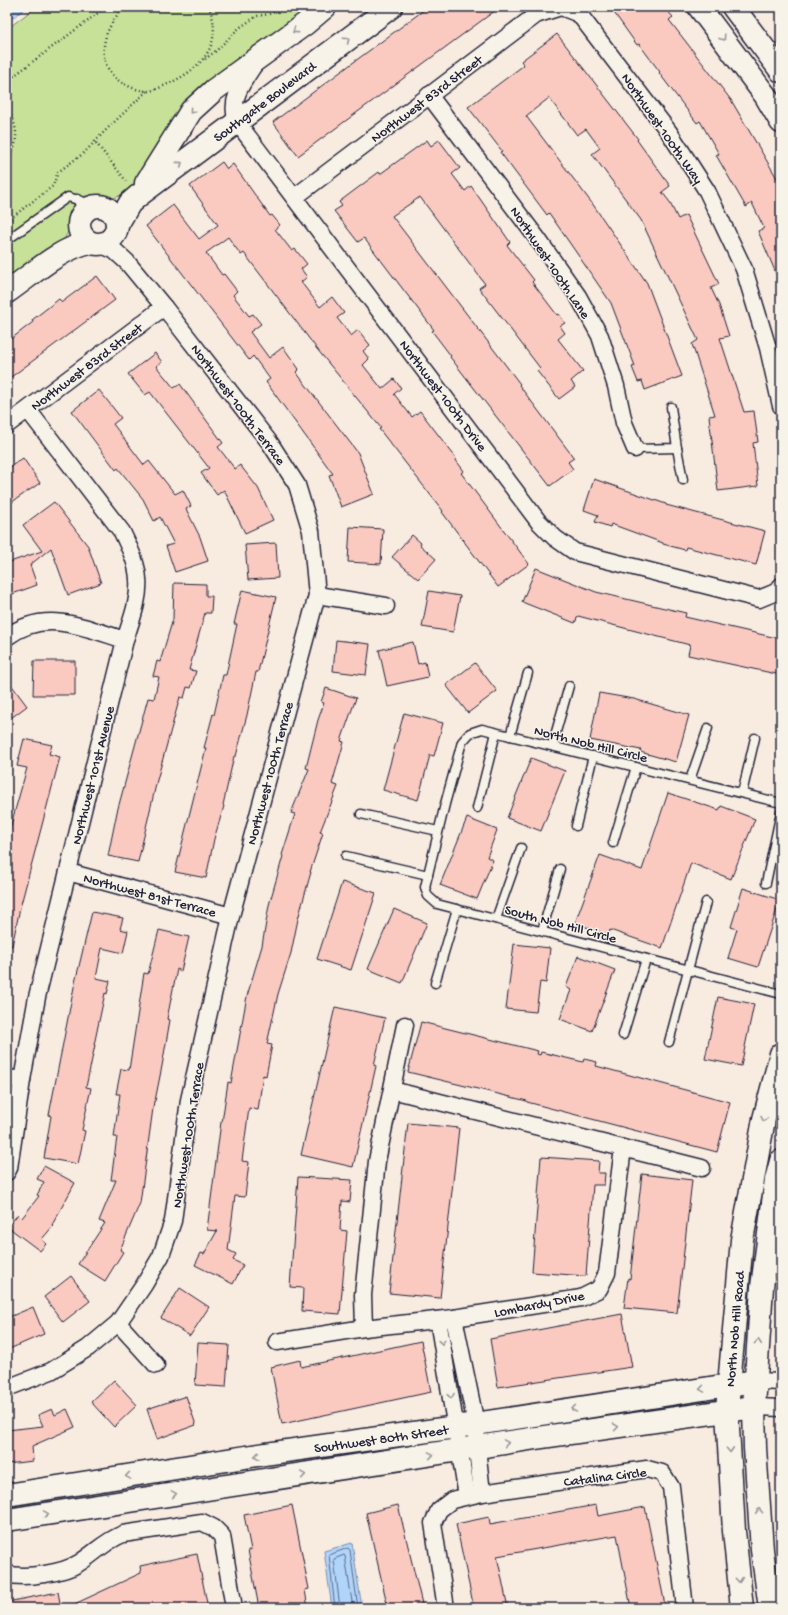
<svg xmlns="http://www.w3.org/2000/svg" width="788" height="1615" viewBox="0 0 788 1615" font-family="'Gochi Hand',sans-serif">
<style>
.green{fill:#c7e198;stroke:#74826a}
.water{fill:#b1d4fa;stroke:#788dae}
.lines{fill:none;stroke-linecap:round;stroke-linejoin:round}
.shore{stroke:#5b6987;stroke-width:1}
.building{fill:#facac1;stroke:#22223b}
.lane-casing{stroke:#22223b;stroke-width:11}
.street-casing{stroke:#22223b;stroke-width:19}
.secondary-casing{stroke:#22223b;stroke-width:25}
.path{stroke:#22223b;stroke-width:2.5;stroke-dasharray:1 3;stroke-linecap:butt}
.lane{stroke:#f7f3e8;stroke-width:8}
.street{stroke:#f7f3e8;stroke-width:16}
.secondary{stroke:#f7f3e8;stroke-width:22}
.oneway{stroke:#97959a}
.labels{text-anchor:middle;stroke-width:3;stroke-linejoin:round;paint-order:stroke}
.street-label{font-size:14px;fill:#22223b;stroke:#f7f3e8}
</style>
<rect width="100%" height="100%" fill="#f8ebe0"/>
<filter id="ink" filterUnits="userSpaceOnUse"><feTurbulence type="fractalNoise" baseFrequency=".025" numOctaves="2"/><feDisplacementMap in="SourceGraphic" scale="8" xChannelSelector="R" yChannelSelector="G"/><feConvolveMatrix kernelMatrix="1 2 1 2 8 2 1 2 1" color-interpolation-filters="sRGB"/></filter>
<g filter="url(#ink)">
<path class="green" d="M36 7H305L302 10 307 16 224 78 145 178 128 192 112 199H93L77 213 65 238 7 280V29Z"/>
<g class="water">
<path d="M7 7H27L7 22Z"/>
<path d="M352 1543 362 1608H332L324 1551Z"/>
</g>
<g class="lines">
<g class="shore">
<path d="M335 1608 329 1555 348 1548 350 1550 358 1608"/>
<path d="M340 1608 334 1559 344 1555 345 1556 353 1608"/>
</g>
</g>
<g class="building">
<path d="M428 7H500L298 156 273 122Z"/>
<path d="M610 7H664L673 17 669 20 731 100 781 185V285L758 231 764 228 752 203 746 207 716 155 719 154 700 121 697 123 659 73 660 72 639 44 637 45Z"/>
<path d="M557 34 638 139 637 140 670 186 662 192 669 201 678 219 686 215 719 284 711 288 719 305 729 336 720 338 744 412 754 411 758 442 753 443 758 486 718 491 709 416 715 415 692 344 698 340 641 220 592 154 600 148 586 129 577 135 549 98 526 116 594 206 647 283 682 376 645 390 642 381 638 382 632 367 635 366 611 303 549 213 547 215 500 152 502 151 468 107 524 65 521 61Z"/>
<path d="M427 140 431 146 439 140 460 168 452 174 465 191 471 186 510 242 507 245 534 280 532 282 557 315 559 314 565 323 560 326 565 333 558 339 583 371 571 381 575 387 559 399 537 371 540 368 479 288 485 284 420 197 392 216 520 384 519 385 574 458 568 462 573 469 550 486 450 357 451 356 432 331 434 330 364 238 358 242 334 211 342 206 339 202 379 172 380 174Z"/>
<path d="M222 162 227 169 233 164 270 216 272 215 280 225 275 229 292 251 295 249 307 264 301 269 307 277 301 282 320 307 332 297 344 313 337 318 351 336 358 330 370 345 363 351 369 359 363 365 382 389 394 379 401 388 394 394 412 417 420 411 456 458 455 459 464 471 461 473 529 564 498 587 442 512 443 511 379 429 381 428 317 349 244 253 241 255 228 237 206 253 222 275 224 274 237 291 233 295 249 316 253 314 261 324 250 332 269 358 283 347 299 369 296 372 358 453 374 494 341 507 329 475 333 474 266 382 270 379 253 356 249 360 146 226 173 205 199 239 218 225 190 186Z"/>
<path d="M97 276 115 300 7 380V342L33 322 32 320 59 299 62 302Z"/>
<path d="M155 353 162 362 156 366 174 388 180 384 223 443 218 447 235 469 240 465 258 488 273 520 245 533 224 490 217 495 201 473 209 468 150 392 145 395 128 374Z"/>
<path d="M99 390 121 418 113 424 144 465 149 461 175 494 183 490 191 506 186 509 200 537 208 561 175 572 166 546 174 544 160 517 154 521 143 499 118 468 116 470 72 411Z"/>
<path d="M23 458 40 483 12 502 7 495V469Z"/>
<path d="M594 479 666 504V505L765 531 756 565 686 547 685 550 663 544V543L611 524 610 527 595 522 598 515 584 510Z"/>
<path d="M54 502 88 546 101 583 68 595 51 548 30 565 37 585 7 596V563L42 551 23 525Z"/>
<path d="M350 527 383 529 381 564 348 562Z"/>
<path d="M412 535 421 543 420 545 436 559 418 579 392 557Z"/>
<path d="M276 543 278 578 248 580 245 545Z"/>
<path d="M536 568 596 592 686 613 685 617 781 639V675L688 655 690 645 578 616 575 623 522 602Z"/>
<path d="M174 583 206 584V596H212L211 613H205L189 670 196 671 191 688 187 687 184 698 180 697 157 780 138 862 108 856 117 812 148 698 154 699 159 677 153 676 157 661 160 662 173 619Z"/>
<path d="M242 590 276 597 258 672H256L247 715 236 756H234L223 805 224 806 214 839 206 878 175 872 206 748H204L213 714 214 715 223 675H226L237 624H234Z"/>
<path d="M429 591 460 596 453 632 422 627Z"/>
<path d="M336 640 370 644 366 675 333 671Z"/>
<path d="M413 642 418 664 425 662 428 677 387 686 379 650Z"/>
<path d="M34 661H75V695H33Z"/>
<path d="M475 663 497 691 468 713 446 685Z"/>
<path d="M7 679 27 706 7 721Z"/>
<path d="M326 688 356 698 341 741 344 742 332 784 338 786 320 832 323 833 310 872H311L298 919 291 953 278 994 267 1044 272 1045 266 1076 263 1075 258 1110 249 1108 242 1161 249 1162 245 1197 235 1196 228 1250 236 1254 233 1260 243 1265 233 1284 195 1265 201 1253 204 1254 217 1231 207 1230 221 1122H222L228 1082 231 1083 247 996 262 946 269 905 283 856 282 855 295 814 291 813 309 769 306 768 318 720 324 703 321 702Z"/>
<path d="M599 693 634 699 689 715 676 762 640 752 641 750 590 740Z"/>
<path d="M404 713 443 723 434 756 430 755 418 800 383 790Z"/>
<path d="M24 739 52 745 49 754 60 757 20 908 12 946 7 945V839L27 768 17 766Z"/>
<path d="M531 758 565 771 541 831 507 818Z"/>
<path d="M668 793 719 810 721 806 755 819 731 879 691 863 662 948 610 930 608 935 575 923 600 855 642 870Z"/>
<path d="M467 818 497 830 487 857 493 860 477 899 440 885Z"/>
<path d="M342 882 376 893 351 970 317 959Z"/>
<path d="M743 888 780 900 758 967 728 958 737 929 731 927Z"/>
<path d="M394 909 427 923 402 983 368 969Z"/>
<path d="M92 912 123 918 120 929 128 931 123 953 102 948 96 978 110 981 107 994 105 993 94 1045H95L86 1087 91 1088 82 1130 85 1131 78 1164 44 1158 51 1116 49 1115 74 987Z"/>
<path d="M159 930 189 937 181 971 177 969 167 1019 170 1020 162 1066 155 1101H154L140 1203 120 1250 123 1252 105 1281 78 1264 105 1223 99 1221 116 1180H111L117 1137H114L120 1094H116L121 1069 129 1070 144 973 148 974Z"/>
<path d="M514 944 550 948 546 983 540 982 536 1012 506 1009Z"/>
<path d="M578 956 615 970 592 1031 560 1019 571 990 566 987Z"/>
<path d="M718 997 754 1004 741 1066 705 1059Z"/>
<path d="M335 1007 385 1018 374 1065 376 1066 353 1167 301 1155Z"/>
<path d="M421 1022 538 1051 537 1054 540 1055 541 1052 583 1062 584 1059 597 1062 596 1066 730 1102 717 1152 527 1102V1101L408 1072Z"/>
<path d="M408 1123 459 1128 440 1298 389 1293Z"/>
<path d="M541 1157 599 1161 598 1173H605L604 1185H593L586 1276 532 1272Z"/>
<path d="M44 1166 75 1183 52 1225 53 1226 42 1239 46 1244 40 1251 8 1227 18 1214 22 1218 39 1196 37 1195 44 1182 37 1179Z"/>
<path d="M642 1174 692 1180 677 1313 624 1308 628 1278 630 1279Z"/>
<path d="M298 1177 352 1180 350 1202 342 1201 340 1230 347 1231 340 1314 302 1311 303 1288 290 1287Z"/>
<path d="M71 1276 90 1301 63 1322 44 1297Z"/>
<path d="M180 1288 209 1307 190 1336 161 1318Z"/>
<path d="M33 1307 44 1334 7 1350V1318Z"/>
<path d="M622 1314 632 1367 498 1387 490 1339Z"/>
<path d="M421 1341 431 1392 282 1424 271 1367 300 1360 301 1367Z"/>
<path d="M198 1343 229 1345 226 1387 195 1385Z"/>
<path d="M114 1380 137 1405 114 1427 91 1402Z"/>
<path d="M186 1396 196 1425 157 1439 147 1409Z"/>
<path d="M52 1409 55 1415 67 1409 75 1427 32 1446 33 1461 7 1464V1430L43 1426 38 1415Z"/>
<path d="M292 1505 309 1589 305 1590 308 1608H259L248 1550H251L244 1515Z"/>
<path d="M398 1505 423 1608H388L366 1513Z"/>
<path d="M596 1505 598 1516 645 1507 665 1605 648 1608H631L617 1535 497 1556 508 1608H474L456 1524 489 1517 490 1524Z"/>
<path d="M197 1554 208 1608H66L141 1573 140 1566Z"/>
<path d="M58 1592 61 1608H7V1602Z"/>
</g>
<g class="lines">
<defs>
<g id="lane">
<path d="M77 199 81 207 82 215"/>
<path d="M7 240 68 197 99 206"/>
<path d="M677 448 683 480"/>
<path d="M635 449 677 448 671 407"/>
<path d="M510 736 528 673"/>
<path d="M552 746 569 686"/>
<path d="M690 780 708 728"/>
<path d="M742 793 755 738"/>
<path d="M781 803 482 729 470 733 462 742 445 804 425 887 428 896 437 904 781 994"/>
<path d="M477 808 496 733"/>
<path d="M361 814 438 831"/>
<path d="M576 826 593 756"/>
<path d="M613 843 636 767"/>
<path d="M346 856 428 875"/>
<path d="M766 883 781 812"/>
<path d="M496 919 521 848"/>
<path d="M542 931 560 869"/>
<path d="M435 983 457 909"/>
<path d="M623 1035 646 959"/>
<path d="M669 1042 706 902"/>
</g>
<g id="street">
<path d="M254 65C242 83 229 100 237 122L538 521 555 538 575 552 759 599 776 592 781 586"/>
<path d="M429 95 537 238 578 296 600 336 616 386 624 423 635 449"/>
<path d="M295 197 536 15 561 7 579 14 669 132 707 191 744 269 768 348 781 406"/>
<path d="M7 425 164 307"/>
<path d="M317 595 386 606"/>
<path d="M7 637C45 608 85 628 125 640"/>
<path d="M68 872 231 916"/>
<path d="M7 1078 22 1080"/>
<path d="M392 1090 702 1168"/>
<path d="M7 1172 9 1168 22 1080 37 997 125 640C131 621 140 599 138 579 137 562 129 547 122 532L28 410"/>
<path d="M454 1318 476 1424 477 1448 482 1493"/>
<path d="M438 1320 467 1496"/>
<path d="M118 1323 156 1365"/>
<path d="M364 1328 363 1295 377 1161 405 1025"/>
<path d="M277 1342 364 1328 454 1318 581 1298 599 1289 607 1273 623 1148"/>
<path d="M755 1381 781 1382"/>
<path d="M7 1388 51 1371 88 1348 118 1323 144 1285 161 1256 173 1221 189 1100 231 916 317 595 311 531 297 485 270 443 164 307 127 262 115 251 100 244"/>
<path d="M754 1407 781 1408"/>
<path d="M7 1574C25 1579 64 1573 79 1563 95 1553 105 1541 123 1534L202 1522 214 1528 222 1536 234 1608"/>
<path d="M446 1608 433 1523 439 1510 452 1500 482 1493 647 1469 662 1473 671 1487 685 1608"/>
</g>
<g id="secondary">
<path d="M699 7 765 95 781 122"/>
<path d="M733 7 781 71"/>
<path d="M146 183 191 111 214 90 305 24 325 7"/>
<circle cx="98" cy="225" r="19"/>
<path d="M117 225 130 203 138 196 391 7"/>
<path d="M7 292C33 274 58 250 89 242"/>
<path d="M7 1495 258 1455 456 1427 755 1381"/>
<path d="M7 1520 536 1438 754 1407"/>
<path d="M742 1608 734 1531 727 1411 729 1385 742 1240 764 1119 781 1054"/>
<path d="M770 1608 762 1550 755 1448 754 1407 762 1287 776 1180 781 1161"/>
</g>
</defs>
<use href="#lane" class="lane-casing"/>
<use href="#street" class="street-casing"/>
<use href="#secondary" class="secondary-casing"/>
<g class="path">
<path d="M125 7C102 28 92 66 124 84 130 87 139 91 147 91 154 91 163 86 170 83 202 68 224 44 209 7"/>
<path d="M205 59 216 51 239 28 257 16 269 14 287 7"/>
<path d="M7 81 106 7"/>
<path d="M7 109C21 131 17 144 7 165"/>
<path d="M96 143 127 182"/>
<path d="M7 221 53 186 58 172 84 153 107 129 147 91"/>
</g>
<use href="#lane" class="lane"/>
<use href="#street" class="street"/>
<use href="#secondary" class="secondary"/>
</g>
<defs><path id="oneway-chevron" d="M-2-3.5L2.5 0L-2 3.5" fill="none" stroke-width="1.6" stroke-linecap="round" stroke-linejoin="round"/></defs>
<g class="oneway">
<use href="#oneway-chevron" transform="translate(295 31) rotate(144)"/>
<use href="#oneway-chevron" transform="translate(723 38) rotate(54)"/>
<use href="#oneway-chevron" transform="translate(347 40) rotate(-37)"/>
<use href="#oneway-chevron" transform="translate(192 111) rotate(130)"/>
<use href="#oneway-chevron" transform="translate(180 164) rotate(-37)"/>
<use href="#oneway-chevron" transform="translate(764 1119) rotate(102)"/>
<use href="#oneway-chevron" transform="translate(442 1342) rotate(80)"/>
<use href="#oneway-chevron" transform="translate(758 1342) rotate(-85)"/>
<use href="#oneway-chevron" transform="translate(702 1389) rotate(171)"/>
<use href="#oneway-chevron" transform="translate(451 1396) rotate(81)"/>
<use href="#oneway-chevron" transform="translate(574 1409) rotate(171)"/>
<use href="#oneway-chevron" transform="translate(616 1427) rotate(-8)"/>
<use href="#oneway-chevron" transform="translate(506 1443) rotate(-9)"/>
<use href="#oneway-chevron" transform="translate(730 1450) rotate(87)"/>
<use href="#oneway-chevron" transform="translate(431 1455) rotate(-9)"/>
<use href="#oneway-chevron" transform="translate(257 1456) rotate(171)"/>
<use href="#oneway-chevron" transform="translate(303 1475) rotate(-9)"/>
<use href="#oneway-chevron" transform="translate(128 1476) rotate(171)"/>
<use href="#oneway-chevron" transform="translate(174 1494) rotate(-9)"/>
<use href="#oneway-chevron" transform="translate(759 1511) rotate(-94)"/>
<use href="#oneway-chevron" transform="translate(46 1514) rotate(-9)"/>
<use href="#oneway-chevron" transform="translate(739 1580) rotate(85)"/>
</g>
</g>
<g class="labels">
<g class="street-label">
<text transform="translate(426 98) rotate(-37)" y="5">Northwest 83rd Street</text>
<text transform="translate(264 101) rotate(-37)" y="5">Southgate Boulevard</text>
<text transform="translate(663 128) rotate(55)" y="5">Northwest 100th Way</text>
<text transform="translate(551 262) rotate(56)" y="5">Northwest 100th Lane</text>
<text transform="translate(86 366) rotate(-37)" y="5">Northwest 83rd Street</text>
<text transform="translate(444 395) rotate(53)" y="5">Northwest 100th Drive</text>
<text transform="translate(239 404) rotate(53)" y="5">Northwest 100th Terrace</text>
<text transform="translate(591 743) rotate(14)" y="5">North Nob Hill Circle</text>
<text transform="translate(269 773) rotate(-75)" y="5">Northwest 100th Terrace</text>
<text transform="translate(92 775) rotate(-76)" y="5">Northwest 101st Avenue</text>
<text transform="translate(150 894) rotate(15)" y="5">Northwest 81st Terrace</text>
<text transform="translate(561 923) rotate(15)" y="5">South Nob Hill Circle</text>
<text transform="translate(187 1135) rotate(-81)" y="5">Northwest 100th Terrace</text>
<text transform="translate(539 1303) rotate(-11)" y="5">Lombardy Drive</text>
<text transform="translate(734 1329) rotate(-85)" y="5">North Nob Hill Road</text>
<text transform="translate(381 1438) rotate(-8)" y="5">Southwest 80th Street</text>
<text transform="translate(605 1476) rotate(-7)" y="5">Catalina Circle</text>
</g>
</g>
<rect width="788" height="1615" fill="none" stroke="#f7f3e8" stroke-width="24"/>
<rect x="12" y="12" width="764" height="1591" fill="none" stroke="#22223b" stroke-width="1.5" filter="url(#ink)"/>
</svg>
